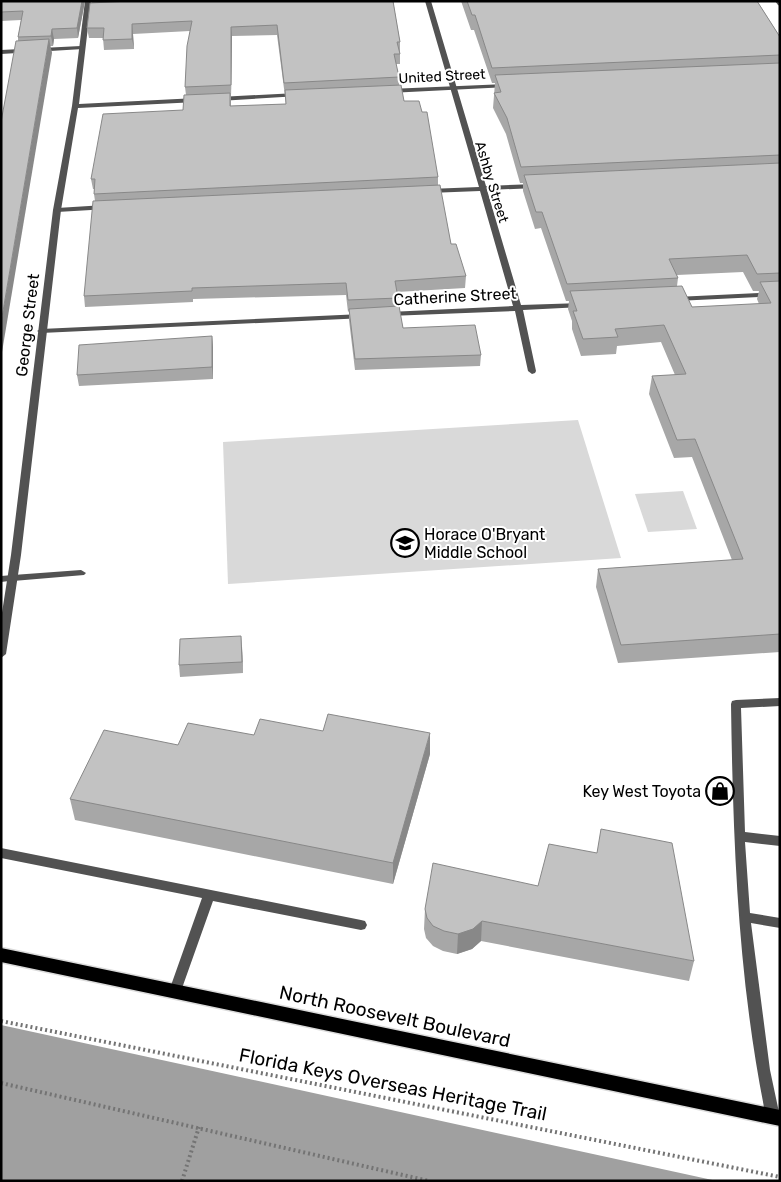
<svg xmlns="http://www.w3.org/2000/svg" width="781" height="1182" viewBox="0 0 781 1182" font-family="Rubik,sans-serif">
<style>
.green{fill:#d9d9d9}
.water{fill:#a0a0a0}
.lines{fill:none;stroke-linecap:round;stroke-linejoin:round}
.primary-casing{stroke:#dbdbdb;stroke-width:3}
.path{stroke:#747474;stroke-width:4;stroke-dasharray:2 3;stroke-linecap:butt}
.service{fill:#525252;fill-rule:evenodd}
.minor{fill:#525252;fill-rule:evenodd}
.tertiary{fill:#525252;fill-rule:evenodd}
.primary{fill:#000;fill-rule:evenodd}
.wall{fill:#a7a7a7;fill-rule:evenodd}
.shaded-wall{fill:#888}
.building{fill:#c2c2c2;stroke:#888}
.labels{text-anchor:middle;stroke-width:4;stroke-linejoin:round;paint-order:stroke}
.far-street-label{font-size:14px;fill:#000;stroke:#fff}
.street-label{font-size:16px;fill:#000;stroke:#fff}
.poi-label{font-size:16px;fill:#000;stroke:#fff;text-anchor:start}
.near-street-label{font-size:19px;fill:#000;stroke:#fff}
</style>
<rect width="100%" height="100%" fill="#fff"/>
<g class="green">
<path d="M578 420 621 558 228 584 223 442Z"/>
<path d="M683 491 697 529 648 532 635 494Z"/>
</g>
<path class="water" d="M1 1025 717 1181H1Z"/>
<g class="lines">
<defs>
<path id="primary" d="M1 948 780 1110V1126L1 962Z"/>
</defs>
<use href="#primary" class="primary-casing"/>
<g class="path">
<path d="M1 1021 780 1177"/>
<path d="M1 1083 429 1181"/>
<path d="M182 1181 199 1127"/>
</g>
<g class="service">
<path d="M81 570 86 573 84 575 13 581 8 578 13 575Z"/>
<path d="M780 698V706L741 708 745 832 780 836V846L745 842 750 913 780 918V928L751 923 770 1070 780 1117 778 1122 773 1123 768 1122 766 1117C738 981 733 843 731 704L732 701 736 700Z"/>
<path d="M1 848 361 920 365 921 367 925 365 929 361 930 213 901 181 991 180 995 175 997 170 995 169 991 202 898 1 858Z"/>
</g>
<g class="minor">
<path d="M425 1H431L486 186 536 184 540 186 536 188 487 190 521 305 582 303 586 305 582 307 523 310 536 371 535 373 532 374 528 371 515 311 389 316 385 314 389 312 513 306 480 191 429 193 425 191 429 189 479 187Z"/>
<path d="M775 1H780V6L778 5Z"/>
<path d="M81 46 84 48 83 49 1 54V50Z"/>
<path d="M105 205H108V209L57 212 53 210 57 208Z"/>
<path d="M780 292V296L676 301 672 299 676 297Z"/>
<path d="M362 314H365V318L41 333 37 331 41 329Z"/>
<path d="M13 575 17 576 18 578 17 580 1 582V576Z"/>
</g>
<g class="tertiary">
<path d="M85 1H91L79 104 197 98 200 100 197 102 78 108 61 210 21 555 6 654 1 658V619L11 555 53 210 72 106Z"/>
<path d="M506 84 508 85V87L389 93 386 91 389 89Z"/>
<path d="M297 93 300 95 299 96 219 101 216 99 219 97Z"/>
</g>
<use href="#primary" class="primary"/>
</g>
<g class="wall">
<path d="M1 1H85L78 38 54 39 53 46H50L52 53 18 41V37L21 20 1 21Z"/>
<path d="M92 1H393L400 42V64H396L399 77V85L404 101 422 112 438 177V185L451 244 466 276 465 288 397 292 398 306 403 328 481 355 480 366 355 370 349 320V311L348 312 346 295 193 299V302L85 307 84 296 95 201 94 194V189H93L91 179 183 110 186 95 185 87 190 31 133 34 134 49 104 50 103 38H89L87 28ZM277 35 286 104 231 106V95L232 36Z"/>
<path d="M461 1H757L780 37V652L618 663 596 587 598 569 732 560 692 457 674 458 649 394 652 376 675 375 661 342 617 346 616 354 581 356 572 329V321L568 309 569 301H566L541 228 535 229 523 191V183H520L506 134 493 108 495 83H492L474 30H471ZM743 272 753 291H759L757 299 759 304 692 307 677 286 678 278 677 275Z"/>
<path d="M212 336 213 348V379L79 386 77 375Z"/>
<path d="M242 647 243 673 180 677 179 665Z"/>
<path d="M254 735 430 754 393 884 75 820 70 799 178 745Z"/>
<path d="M425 909 694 961 689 981 481 941 472 949 457 954 443 951 433 946 426 938 424 929Z"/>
</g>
<g class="shaded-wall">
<path d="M82 1H85L78 38 77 28Z"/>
<path d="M132 24 133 34 134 49 132 39Z"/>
<path d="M231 27 232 36 231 95Z"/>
<path d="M52 29 54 39 53 46 51 36Z"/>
<path d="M49 39 52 53 1 358V323Z"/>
<path d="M212 336 213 348V379L212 367Z"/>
<path d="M241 636 242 647 243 673 242 662Z"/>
<path d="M430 733V754L393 884V863Z"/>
<path d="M482 921 481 941 472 949 457 954 458 934Z"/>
</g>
<g class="building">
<path d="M1 1H82L77 28 52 29 51 36 18 37 23 11 1 12Z"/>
<path d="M130 1H393L400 42H397L400 54H394L399 77 284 83 277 25 231 27V85L185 87 187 46 192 21 132 24V39L103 40 104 28H87L90 3Z"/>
<path d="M467 1H757L780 37V55L492 68 475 15H472Z"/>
<path d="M49 39 1 323V122L16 41Z"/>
<path d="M780 63V155L521 167 507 118 494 93 501 92 495 75Z"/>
<path d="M401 85 404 101H419L422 112H427L438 177 94 194 95 179H91L103 114 183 110 184 95 230 93V106L286 104 285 90Z"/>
<path d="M780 163V273L757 274 747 255 669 259 678 278 567 284 542 212H536L524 175Z"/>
<path d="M440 185 451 244H456L466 276 395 281 398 298 348 300 346 283 192 288V291L84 296 93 201Z"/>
<path d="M780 281V634L621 645 598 569 743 559 695 439 677 440 652 376 686 374 664 325 615 329 618 337 583 339 573 311H577L570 291 682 286 692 307 771 303 760 282Z"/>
<path d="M399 306 403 328 475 325 481 355 355 359 349 309Z"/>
<path d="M212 336V367L77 375 79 345Z"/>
<path d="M241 636 242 662 179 665 180 639Z"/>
<path d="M328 714 430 733 393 863 70 799 104 730 178 745 188 723 254 735 260 719 323 731Z"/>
<path d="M601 829 672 843 694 961 482 921 473 929 458 934 444 931 433 926 427 918 425 909 433 863 538 886 549 844 597 853Z"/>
</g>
<defs>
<symbol id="school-ring" viewBox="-11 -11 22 22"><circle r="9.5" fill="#fff" stroke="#000" stroke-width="1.5"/><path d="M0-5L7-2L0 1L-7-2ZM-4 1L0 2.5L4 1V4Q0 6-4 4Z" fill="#000"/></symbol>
<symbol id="shop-ring" viewBox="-11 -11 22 22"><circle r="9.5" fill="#fff" stroke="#000" stroke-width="1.5"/><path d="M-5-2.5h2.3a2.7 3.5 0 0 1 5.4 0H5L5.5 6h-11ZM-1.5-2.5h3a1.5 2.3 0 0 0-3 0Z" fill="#000"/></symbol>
</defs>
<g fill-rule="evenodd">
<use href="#school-ring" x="389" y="527" width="32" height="32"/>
<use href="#shop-ring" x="704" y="775" width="32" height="32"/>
</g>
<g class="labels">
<g class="far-street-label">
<text transform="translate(442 76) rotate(-3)" y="5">United Street</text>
<text transform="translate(492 182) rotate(73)" y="5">Ashby Street</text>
</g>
<g class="street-label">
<text transform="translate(455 296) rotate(-3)" y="6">Catherine Street</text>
<text transform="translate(27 325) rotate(-83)" y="6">George Street</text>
</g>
<g class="poi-label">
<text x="424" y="540">Horace O'Bryant<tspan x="424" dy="18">Middle School</tspan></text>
<text x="701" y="797" text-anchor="end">Key West Toyota</text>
</g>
<g class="near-street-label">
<text transform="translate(395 1016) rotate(12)" y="7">North Roosevelt Boulevard</text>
<text transform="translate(393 1084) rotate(11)" y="7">Florida Keys Overseas Heritage Trail</text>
</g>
</g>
<rect width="781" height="1182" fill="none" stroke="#000000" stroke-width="5"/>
</svg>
